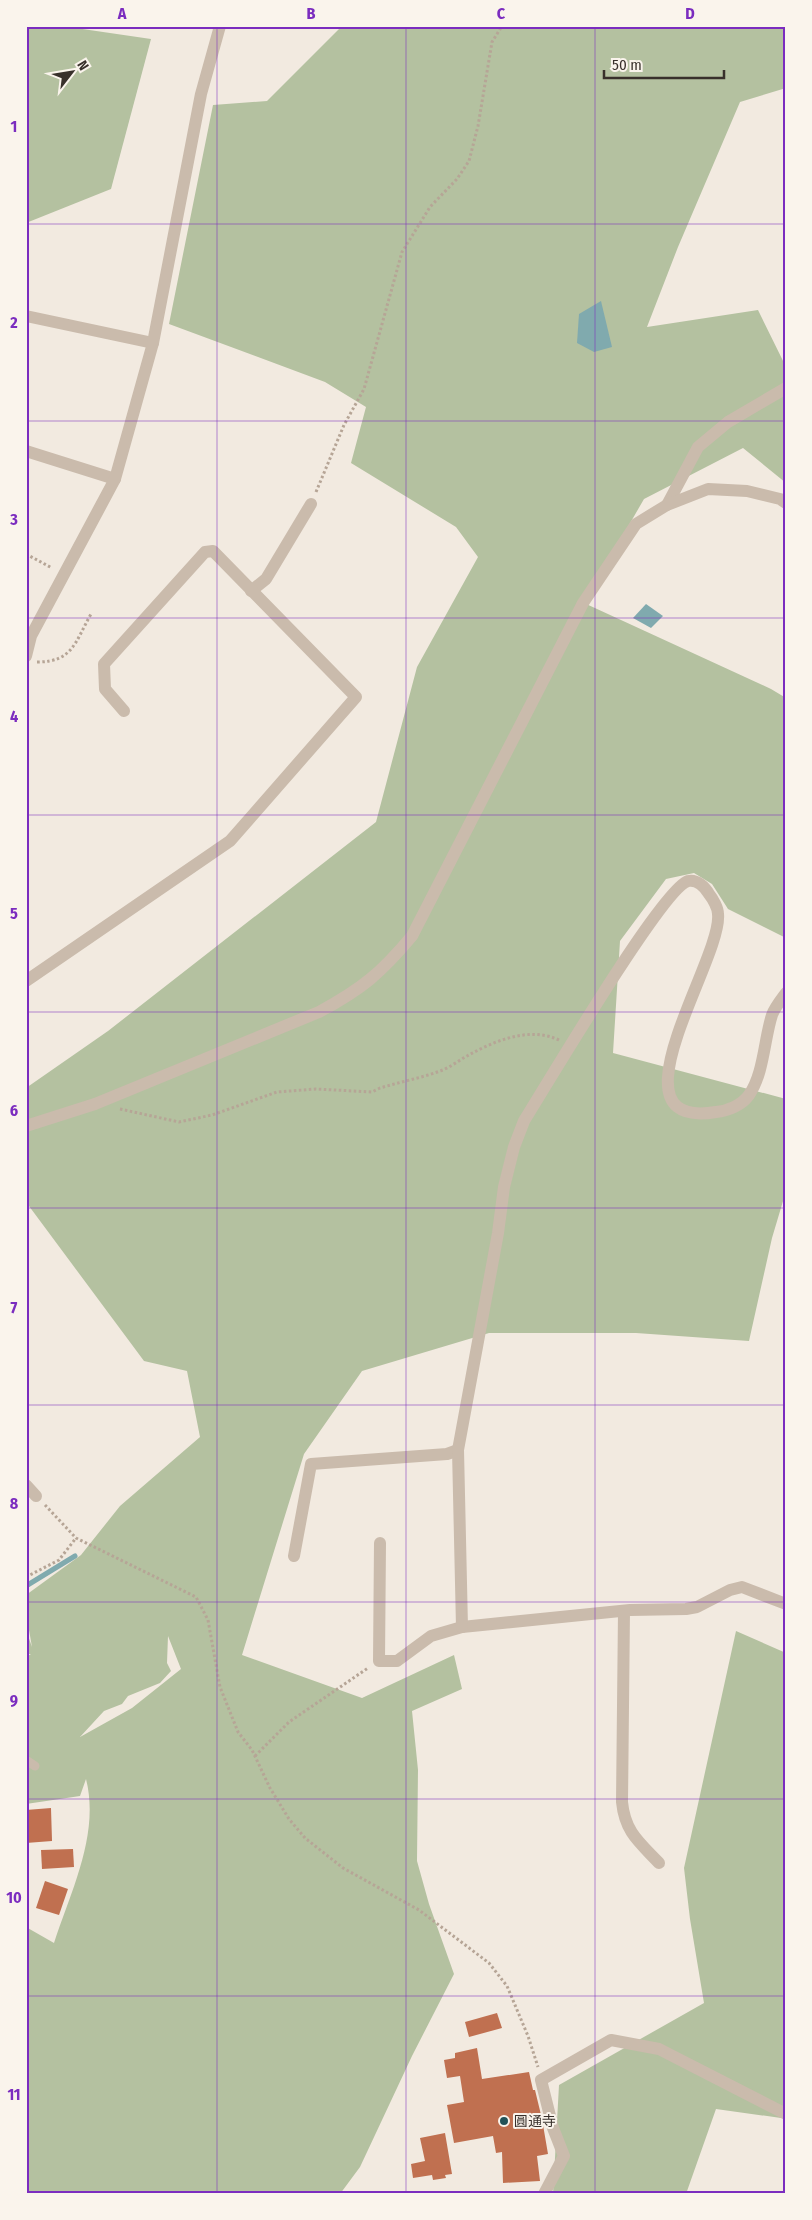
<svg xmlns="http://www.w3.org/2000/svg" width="812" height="2220" viewBox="0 0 812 2220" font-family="'Fira Sans Condensed','Noto Sans JP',sans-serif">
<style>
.green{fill:#b4c1a0;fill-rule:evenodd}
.water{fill:#80aaae}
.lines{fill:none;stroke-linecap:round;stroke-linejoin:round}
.stream{stroke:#80aaae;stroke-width:5}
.building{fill:#c07050}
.path{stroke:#b6a596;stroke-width:3;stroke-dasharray:2.5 2.5;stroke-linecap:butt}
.service{stroke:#cabbac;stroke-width:9}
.minor{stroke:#cabbac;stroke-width:12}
.tertiary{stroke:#cabbac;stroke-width:12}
.grid{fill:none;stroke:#7b2cbf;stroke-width:1;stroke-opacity:0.55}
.poi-dot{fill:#225258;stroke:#faf4ec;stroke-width:2}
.labels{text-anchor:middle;stroke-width:4;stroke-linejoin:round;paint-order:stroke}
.poi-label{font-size:14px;fill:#38302b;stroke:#faf4ec;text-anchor:start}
.neatline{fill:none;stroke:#7b2cbf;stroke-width:2}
.grid-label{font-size:16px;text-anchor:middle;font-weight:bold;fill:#7b2cbf}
</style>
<rect width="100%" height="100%" fill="#f2eae0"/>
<g class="green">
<path d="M26 26H62L151 39 111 189 26 223Z"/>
<path d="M342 26H786V88L740 102 678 247 647 327 758 310 786 367V483L743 448 644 499 584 603 771 689 786 698V938L728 909 712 884 694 873 666 879 620 941 613 1053 786 1099V1191L772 1238 749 1341 636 1333H489L362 1371 304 1454 242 1655 362 1698 454 1655 462 1689 412 1711 418 1770 417 1861 429 1904 454 1974 412 2056 360 2167 340 2194H26V1927L54 1943C71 1891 100 1834 86 1779L80 1796 26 1804V1657L31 1654H26V1630L32 1647 26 1613V1595L81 1555 120 1506 200 1437 187 1371 144 1361 26 1202V1088L108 1031 376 822 417 667 478 557 456 527 351 463 366 407 325 382 169 324 213 105 267 101ZM168 1636 181 1669 132 1708 80 1737 104 1711 122 1704 128 1696 160 1683 171 1671 167 1663Z"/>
<path d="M736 1631 786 1653V2109L781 2118 716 2109 686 2194H553L559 2085 704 2003 690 1919 684 1868Z"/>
</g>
<g class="water">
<path d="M601 301 612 347 594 352 577 343 579 314Z"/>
<path d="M646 604 663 616 651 628 633 618Z"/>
</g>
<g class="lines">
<path class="stream" d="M26 1586 75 1556"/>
</g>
<g class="building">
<path d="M51 1808 52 1841 26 1843V1810Z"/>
<path d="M73 1849 74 1867 42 1869 41 1850Z"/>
<path d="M45 1881 68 1889 59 1915 36 1908Z"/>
<path d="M497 2013 502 2028 469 2037 465 2022Z"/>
<path d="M477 2048 482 2079 529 2072 533 2090H535L542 2119 548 2154 537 2156 540 2181 503 2183 502 2152 496 2153 493 2136 454 2143 447 2105 464 2102 460 2076 447 2078 444 2060 455 2058V2053Z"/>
<path d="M445 2133 452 2174 445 2175 446 2178 433 2180 432 2175 413 2178 411 2164 425 2161 420 2138Z"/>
</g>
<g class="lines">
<g class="path">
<path d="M316 492 344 425 364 389 402 252 430 207 457 179 469 161 478 126 492 42 502 26"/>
<path d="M26 554 52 568"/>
<path d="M37 662C73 662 75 642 91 614"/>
<path d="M120 1109 179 1122 212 1115 277 1092 316 1089 372 1092 380 1088C400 1082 421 1078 440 1071 449 1068 458 1061 467 1056 494 1041 529 1026 559 1040"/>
<path d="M45 1505 76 1538 196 1597 208 1620 220 1687 238 1732 252 1750 270 1788 289 1819 305 1838 343 1868 419 1910 489 1963 507 1986 528 2036 538 2067"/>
<path d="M26 1577 59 1560 76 1538"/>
<path d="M255 1756 289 1722 368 1668"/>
</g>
<path class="service" d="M26 1760 35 1766"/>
<g class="minor">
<path d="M26 316 153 343"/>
<path d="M26 451 115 479"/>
<path d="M667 505 698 447 728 422 786 388"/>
<path d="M251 591 266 579 311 504"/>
<path d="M26 656 31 636 115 479 153 343 201 94 220 26"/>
<path d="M26 981 230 841 356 697 213 551 205 552 104 664 105 689 124 711"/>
<path d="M26 1485 36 1496"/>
<path d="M380 1543 379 1661H397L431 1636 462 1627 630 1610 686 1609 697 1607 730 1590 742 1587 786 1604"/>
<path d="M294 1556 311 1464 447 1454 458 1450"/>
<path d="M624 1611 622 1802C625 1832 639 1842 659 1863"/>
<path d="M462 1627 458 1450 498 1233 504 1187 514 1147 524 1121C546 1086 662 889 688 881 697 879 705 887 709 894 713 899 718 908 718 914 723 959 604 1131 716 1112 728 1111 742 1105 749 1095 764 1073 764 1040 772 1015 775 1007 781 1000 786 993"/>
<path d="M544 2194 564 2156 553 2128 541 2080 611 2040 659 2049 786 2114"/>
</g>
<path class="tertiary" d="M26 1126 95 1104 319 1012C362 989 381 973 412 936L583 603 636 524 667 505 708 489 747 491 780 499 786 503"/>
</g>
<path class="grid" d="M217 26V2194M406 26V2194M595 26V2194M26 224H786M26 421H786M26 618H786M26 815H786M26 1012H786M26 1208H786M26 1405H786M26 1602H786M26 1799H786M26 1996H786"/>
<circle class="poi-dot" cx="504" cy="2121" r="5"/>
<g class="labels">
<g class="poi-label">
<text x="514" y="2126">圓通寺</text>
</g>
</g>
<rect width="812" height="2220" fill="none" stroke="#faf4ec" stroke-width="55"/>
<g transform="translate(72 72) rotate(59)" stroke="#faf4ec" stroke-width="4" paint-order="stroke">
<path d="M0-4L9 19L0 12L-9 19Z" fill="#38302b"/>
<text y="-8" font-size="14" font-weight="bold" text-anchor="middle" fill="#38302b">N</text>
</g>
<path d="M604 70v8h120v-8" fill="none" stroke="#38302b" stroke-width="2.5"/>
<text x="612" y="70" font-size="15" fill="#38302b" stroke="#faf4ec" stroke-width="4" paint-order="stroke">50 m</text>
<rect x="28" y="28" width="756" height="2164" class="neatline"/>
<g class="grid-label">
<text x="122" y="19">A</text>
<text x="311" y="19">B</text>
<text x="501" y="19">C</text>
<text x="690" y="19">D</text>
<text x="14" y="132">1</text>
<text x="14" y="328">2</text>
<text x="14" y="525">3</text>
<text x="14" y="722">4</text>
<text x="14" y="919">5</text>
<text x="14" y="1116">6</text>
<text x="14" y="1313">7</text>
<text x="14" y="1509">8</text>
<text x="14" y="1706">9</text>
<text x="14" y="1903">10</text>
<text x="14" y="2100">11</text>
</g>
</svg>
